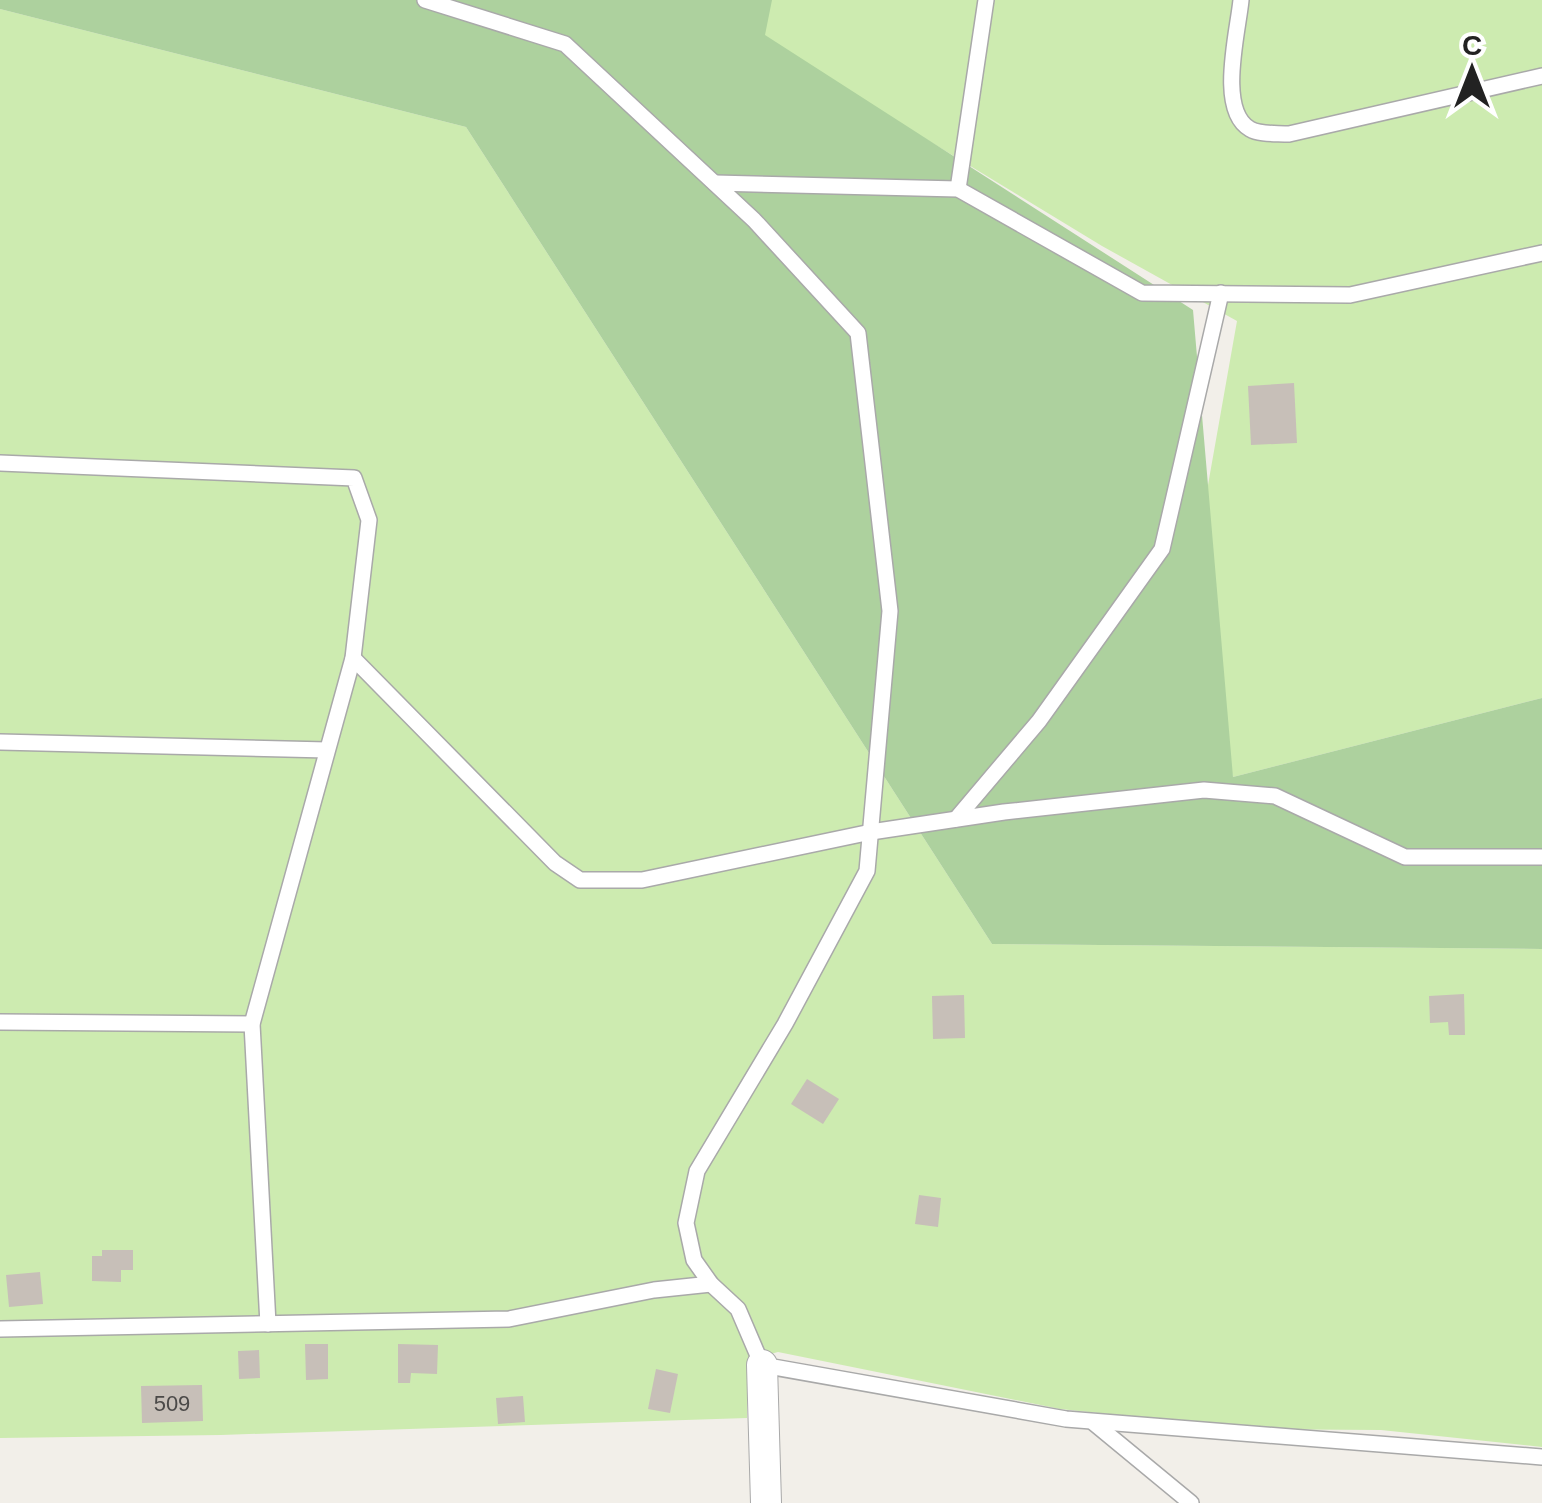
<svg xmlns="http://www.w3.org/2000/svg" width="1542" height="1503" viewBox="0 0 1542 1503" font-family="Arial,sans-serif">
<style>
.grass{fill:#cdebb0}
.forest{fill:#add19e}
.building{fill:#c7bfb8}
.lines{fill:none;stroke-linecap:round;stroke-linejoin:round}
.lane-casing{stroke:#a9a9a9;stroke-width:18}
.street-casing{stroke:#a9a9a9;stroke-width:32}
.lane{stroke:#fff;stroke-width:15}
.street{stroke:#fff;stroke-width:30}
.labels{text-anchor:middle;stroke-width:8;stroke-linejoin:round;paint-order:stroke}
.number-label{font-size:22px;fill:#4b4948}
</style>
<rect width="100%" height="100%" fill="#f2efe9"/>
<g class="grass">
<path d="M733 0H1542V698L1233 777 1188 598 1237 321 1102 246 753 34Z"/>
<path d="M0 9 466 127 992 944 1542 949V1447L1381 1430 1254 1429 1060 1409 778 1352 747 1360V1418L221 1435 0 1438Z"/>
</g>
<path class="forest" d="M0 0H772L765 35 1193 310 1233 777 1542 698V949L992 944 466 127 0 9Z"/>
<g class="building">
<path d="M1294 383 1297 443 1251 445 1248 386Z"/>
<path d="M1464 994 1465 1035H1449L1448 1022 1430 1023 1429 996Z"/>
<path d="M964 995 965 1038 933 1039 932 996Z"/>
<path d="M807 1079 839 1099 823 1124 791 1104Z"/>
<path d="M919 1195 941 1198 938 1227 915 1224Z"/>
<path d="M102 1250H133V1270H121V1282L92 1281V1256H102Z"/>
<path d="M40 1272 43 1304 9 1307 6 1275Z"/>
<path d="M305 1344H328V1379L306 1380Z"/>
<path d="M398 1344 438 1345 437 1374 411 1373 410 1383H398Z"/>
<path d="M259 1350 260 1378 239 1379 238 1351Z"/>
<path d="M656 1369 678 1374 670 1413 648 1409Z"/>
<path d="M202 1385 203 1421 142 1423 141 1386Z"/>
<path d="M523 1396 525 1422 498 1424 496 1398Z"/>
</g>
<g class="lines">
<defs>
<g id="lane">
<path d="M425 0 565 44 754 220 858 333 890 611 867 871 785 1024 697 1171 686 1223 694 1260 711 1284 738 1309 762 1365 1066 1419 1542 1457"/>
<path d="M1241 0C1238 32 1217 110 1250 129 1260 135 1277 133 1289 134L1542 76"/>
<path d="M715 183 958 189 1142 293 1350 295 1542 253"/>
<path d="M958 189 986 0"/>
<path d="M0 463 354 478 369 520 353 658 252 1024 268 1324"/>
<path d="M353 658 555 863 580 880H642L871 832 1004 812 1204 790 1275 796 1405 857H1542"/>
<path d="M0 742 327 750"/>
<path d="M956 819 1039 721 1162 549 1221 293"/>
<path d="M0 1022 252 1024"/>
<path d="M0 1329 509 1319 654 1290 711 1284"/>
<path d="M1094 1423 1191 1503"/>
</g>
<path id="street" d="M762 1365 766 1503"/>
</defs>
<use href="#lane" class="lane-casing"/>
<use href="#street" class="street-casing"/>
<use href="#lane" class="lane"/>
<use href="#street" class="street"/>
</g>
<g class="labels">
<g class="number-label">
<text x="172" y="1411">509</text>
</g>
</g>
<g transform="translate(1472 70)" stroke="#ffffff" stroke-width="8" paint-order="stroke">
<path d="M0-8L18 38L0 25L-18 38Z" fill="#222222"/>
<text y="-15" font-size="28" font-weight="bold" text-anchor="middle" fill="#222222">С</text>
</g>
</svg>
